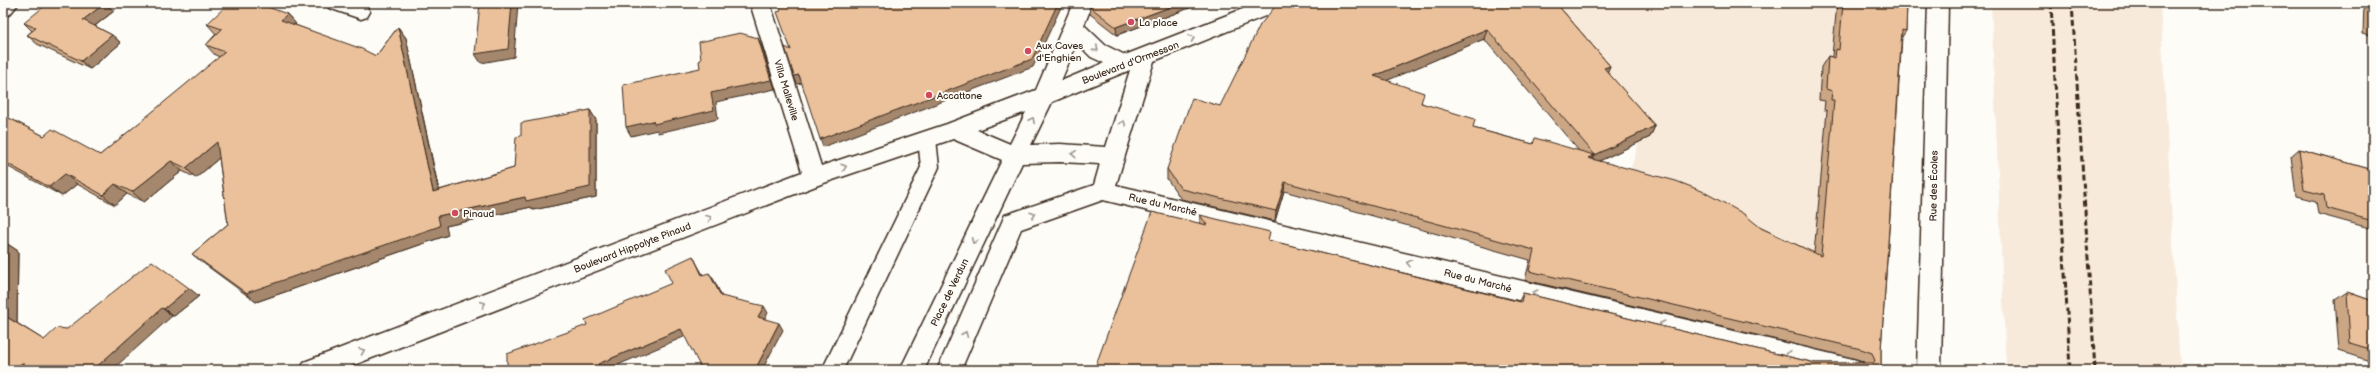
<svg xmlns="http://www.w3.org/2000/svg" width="2376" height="373" viewBox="0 0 2376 373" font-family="'Balsamiq Sans',sans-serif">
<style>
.built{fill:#f8eadb}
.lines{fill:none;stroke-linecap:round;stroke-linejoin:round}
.lane-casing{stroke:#3b2a1e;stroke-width:3}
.street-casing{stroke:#3b2a1e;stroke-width:3}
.lane{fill:#fdfcf7;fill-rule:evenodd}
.street{fill:#fdfcf7;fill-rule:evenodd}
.rail{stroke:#3b2a1e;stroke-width:3;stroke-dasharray:6 3;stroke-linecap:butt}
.wall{fill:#caa685;stroke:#3b2a1e;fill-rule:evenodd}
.shaded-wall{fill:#a4876c;stroke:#3b2a1e}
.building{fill:#ebc19b;stroke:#3b2a1e}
.oneway{stroke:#9c938a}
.poi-dot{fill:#d1495b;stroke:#fdfcf7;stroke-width:1.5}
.labels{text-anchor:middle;stroke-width:4;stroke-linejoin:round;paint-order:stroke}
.poi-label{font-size:10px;fill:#3b2a1e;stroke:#fdfcf7;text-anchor:start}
.street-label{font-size:10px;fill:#3b2a1e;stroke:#fdfcf7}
</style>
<rect width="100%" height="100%" fill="#fdfcf7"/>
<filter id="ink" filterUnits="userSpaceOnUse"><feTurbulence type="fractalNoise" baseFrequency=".025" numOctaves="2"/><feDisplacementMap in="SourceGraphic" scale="8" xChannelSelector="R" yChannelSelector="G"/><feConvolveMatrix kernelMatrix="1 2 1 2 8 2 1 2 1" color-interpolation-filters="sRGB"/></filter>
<g filter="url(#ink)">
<g class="built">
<path d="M1512 3H1904L1898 121 1885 285 1801 344 1589 301 1638 146Z"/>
<path d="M1991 3H2160L2180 370H2006Z"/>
</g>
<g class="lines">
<defs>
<g id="lane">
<path d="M326 3H354L367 7 370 12 367 17 361 19 329 8Z"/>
<path d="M927 132 934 134 936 139 939 167 843 370H822L921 167 918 139 920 134Z"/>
</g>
<g id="street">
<path d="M3 3H19L10 14 3 17Z"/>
<path d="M750 3H770L821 166 947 124 1036 90 1073 3H1093L1084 25 1105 45 1125 55 1258 3H1288L1285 8 1154 61 1116 185 1853 359 1862 362 1865 370H1808L1103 200 1021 229 961 370H937L1005 215 1094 185 1100 164 1060 162 1022 163 924 370H900L1002 160 953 139 821 184 341 370H301L304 362 802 172ZM1077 43 1091 57 1104 63 1061 81ZM1130 70 1106 147 1060 144 1031 145 1052 102ZM1026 112 1010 144 977 130Z"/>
<path d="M1928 3H1948L1941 370H1917Z"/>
</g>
</defs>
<use href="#lane" class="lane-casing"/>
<use href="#street" class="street-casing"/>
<use href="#lane" class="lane"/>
<use href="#street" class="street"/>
<g class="rail">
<path d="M2051 3 2070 370"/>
<path d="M2072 3 2095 370"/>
</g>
</g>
<g class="wall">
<path d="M1090 3H1203L1117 35 1090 14 1089 6Z"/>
<path d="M1556 3 1610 66 1607 72 1655 126 1650 137 1599 161 1761 228 1814 253 1827 111 1824 110 1825 101 1819 100 1821 67 1828 56 1831 57 1832 56 1837 3H1907L1906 31 1902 37 1881 350V370H1094L1200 224V215L1269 241 1519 301 1523 293 1815 363H1864L1863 361 1853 358 1525 280 1530 260 1284 191 1275 221 1181 199 1167 179V169L1220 106ZM1484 39 1579 151 1533 144 1473 128 1422 103 1387 80Z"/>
<path d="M2364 3H2373V36L2363 33Z"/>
<path d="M114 11 95 26 112 35 121 43 90 69 37 44 27 35 32 31 24 23Z"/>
<path d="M287 14 296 24 295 25 376 56 398 27 406 38 439 190 514 168 521 136 590 110 596 120V197L533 210 531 207 446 226 448 235 256 302 203 263 192 254 228 224 219 158 196 178 182 171 144 202 127 194 115 205 77 184 62 196 3 164V115L44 136 100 155 220 57 215 55 206 45 216 34 207 24Z"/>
<path d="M2299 149 2373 170V229L2318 214 2316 201 2296 196 2291 156Z"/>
<path d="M3 241 18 251 17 323 44 340 67 329 199 296 174 316H172L3 370Z"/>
<path d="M2347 292 2373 301V362L2339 351 2335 300Z"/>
</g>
<g class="shaded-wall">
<path d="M105 3 114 11 92 28 83 20Z"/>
<path d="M512 3H518L514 57 481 63 475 54Z"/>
<path d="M1058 3H1063L1033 67 823 147 820 139Z"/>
<path d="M1181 3H1203L1117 35 1116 27Z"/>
<path d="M287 14 296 24 290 31 281 20Z"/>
<path d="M398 27 406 38 441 202 433 192Z"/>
<path d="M1487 29 1484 39 1372 87 1374 76Z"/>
<path d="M112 35 121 43 90 69 81 61Z"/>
<path d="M758 38 762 47 775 89 716 102 718 119 658 133 657 130 631 136 626 127Z"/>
<path d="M1610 66 1606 76 1604 68Z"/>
<path d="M799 75 802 83 797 84 794 76Z"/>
<path d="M590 110 596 120V197L533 210 531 207 446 226 448 235 256 302 246 293 438 216 525 197Z"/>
<path d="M1655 126 1650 137 1591 165 1595 155Z"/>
<path d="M217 142 227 151 196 178 186 168Z"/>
<path d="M1594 155 1589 166 1588 158Z"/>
<path d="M171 161 182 171 144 202 132 192Z"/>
<path d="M65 174 77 184 62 196 49 187Z"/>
<path d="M1285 182 1284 191 1275 221 1276 211Z"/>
<path d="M115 184 127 194 115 205 103 195Z"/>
<path d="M3 241 18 251 17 323 5 316Z"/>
<path d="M693 256 697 264 707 282 702 275Z"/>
<path d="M709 273 714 280 725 303 721 296Z"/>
<path d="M189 288 199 296 174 316 164 309Z"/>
<path d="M764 306 768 313 762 324 758 317Z"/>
<path d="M162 308 172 316 112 370H93Z"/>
<path d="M779 323 783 330 762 370H755Z"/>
<path d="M681 329 686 336 606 370H600L598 364Z"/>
<path d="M22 363 33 370H13Z"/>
</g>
<g class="building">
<path d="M48 3H105L83 20 112 35 81 61 27 35 36 28 24 23Z"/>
<path d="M229 3H257L287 14 281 20 362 49 376 56 398 27 433 192 514 168 516 137 521 136V123L590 110V187L526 201 525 197 438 216 440 226 246 293 192 254 228 224 217 142 186 168 171 161 132 192 115 184 103 195 65 174 49 187 3 161V115L44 136 52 129 100 155 225 52 206 45 222 29 207 24Z"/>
<path d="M480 3H512L508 49 475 54Z"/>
<path d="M778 3H1058L1032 59 820 139 799 75 794 76 785 47 791 50 777 12 781 11Z"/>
<path d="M1090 3H1181L1116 27 1089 6Z"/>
<path d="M1278 3H1556L1610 66 1604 68 1655 126 1595 155 1487 29 1374 76 1424 93 1421 103 1475 119 1473 128 1533 144 1535 138 1594 155 1588 158 1676 181 1702 191 1744 214 1761 228 1821 256 1834 100H1831L1832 91 1826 89 1828 56 1835 58 1836 49 1839 50 1843 3H1907L1906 31 1902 30 1881 350V370H1094L1152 212 1207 225 1200 215 1270 232 1268 240 1521 302 1523 293 1815 363H1873L1875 361 1872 353 1861 349 1529 271 1534 250 1285 182 1276 211 1181 189 1167 169 1192 98 1220 106 1260 25Z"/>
<path d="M2372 3H2373V26L2372 25Z"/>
<path d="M740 33 758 38 771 80 711 93 714 110 654 124 653 121 626 127 623 85 700 68 699 61 701 60 699 42Z"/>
<path d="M2299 149 2373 170V221L2326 208 2324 195 2304 190Z"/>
<path d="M3 241 6 243 5 316 44 340 57 328 67 329 152 261 189 288 164 309 162 308 93 370H33L22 363 13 370H3Z"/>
<path d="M693 256 702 275 709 273 721 296 764 306 758 317 779 323 755 370H702L681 329 598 364 600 370H507V354L587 325 585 320 672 283 665 269Z"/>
<path d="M2347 292 2373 301V350L2350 343Z"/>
<path d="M452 365 460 370H447Z"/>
</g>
<defs><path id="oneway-chevron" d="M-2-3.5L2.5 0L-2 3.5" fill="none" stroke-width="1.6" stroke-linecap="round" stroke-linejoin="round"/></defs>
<g class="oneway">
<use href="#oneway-chevron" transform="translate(1192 38) rotate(-22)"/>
<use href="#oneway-chevron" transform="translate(1096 49) rotate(40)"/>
<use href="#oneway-chevron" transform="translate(1032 120) rotate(-63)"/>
<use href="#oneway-chevron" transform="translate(1123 123) rotate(-72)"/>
<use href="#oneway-chevron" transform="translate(1074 154) rotate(-176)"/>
<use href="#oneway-chevron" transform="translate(844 167) rotate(-19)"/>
<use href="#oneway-chevron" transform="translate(1033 215) rotate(-19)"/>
<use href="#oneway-chevron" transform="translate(709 218) rotate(-21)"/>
<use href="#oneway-chevron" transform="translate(974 241) rotate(114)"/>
<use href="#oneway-chevron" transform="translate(1409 263) rotate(-166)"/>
<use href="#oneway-chevron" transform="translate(1535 293) rotate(-166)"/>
<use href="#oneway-chevron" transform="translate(483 304) rotate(-21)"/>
<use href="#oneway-chevron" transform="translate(1662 324) rotate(-166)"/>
<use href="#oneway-chevron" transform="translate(965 334) rotate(-67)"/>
<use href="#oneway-chevron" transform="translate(362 351) rotate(-21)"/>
<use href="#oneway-chevron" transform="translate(1788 354) rotate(-166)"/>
</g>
</g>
<g class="poi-dot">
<circle cx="1131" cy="22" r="4"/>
<circle cx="1028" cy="51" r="4"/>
<circle cx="929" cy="95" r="4"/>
<circle cx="455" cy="213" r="4"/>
</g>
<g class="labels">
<g class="poi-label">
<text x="1139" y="26">La place</text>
<text x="1036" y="49">Aux Caves<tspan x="1036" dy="12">d'Enghien</tspan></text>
<text x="937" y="99">Accattone</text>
<text x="463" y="217">Pinaud</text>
</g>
<g class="street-label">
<text transform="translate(1130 62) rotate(-21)" y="4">Boulevard d'Ormesson</text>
<text transform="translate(787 90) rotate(73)" y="4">Villa Malleville</text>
<text transform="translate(1933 186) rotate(-89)" y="4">Rue des Écoles</text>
<text transform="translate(1163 204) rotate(13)" y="4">Rue du Marché</text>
<text transform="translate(632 247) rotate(-21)" y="4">Boulevard Hippolyte Pinaud</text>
<text transform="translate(1478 280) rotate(14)" y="4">Rue du Marché</text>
<text transform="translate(949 292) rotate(-64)" y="4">Place de Verdun</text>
</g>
</g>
<rect width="2376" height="373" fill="none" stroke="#fdfcf7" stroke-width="16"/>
<rect x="8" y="8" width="2360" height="357" fill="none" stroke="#3b2a1e" stroke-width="1.5" filter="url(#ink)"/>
</svg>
